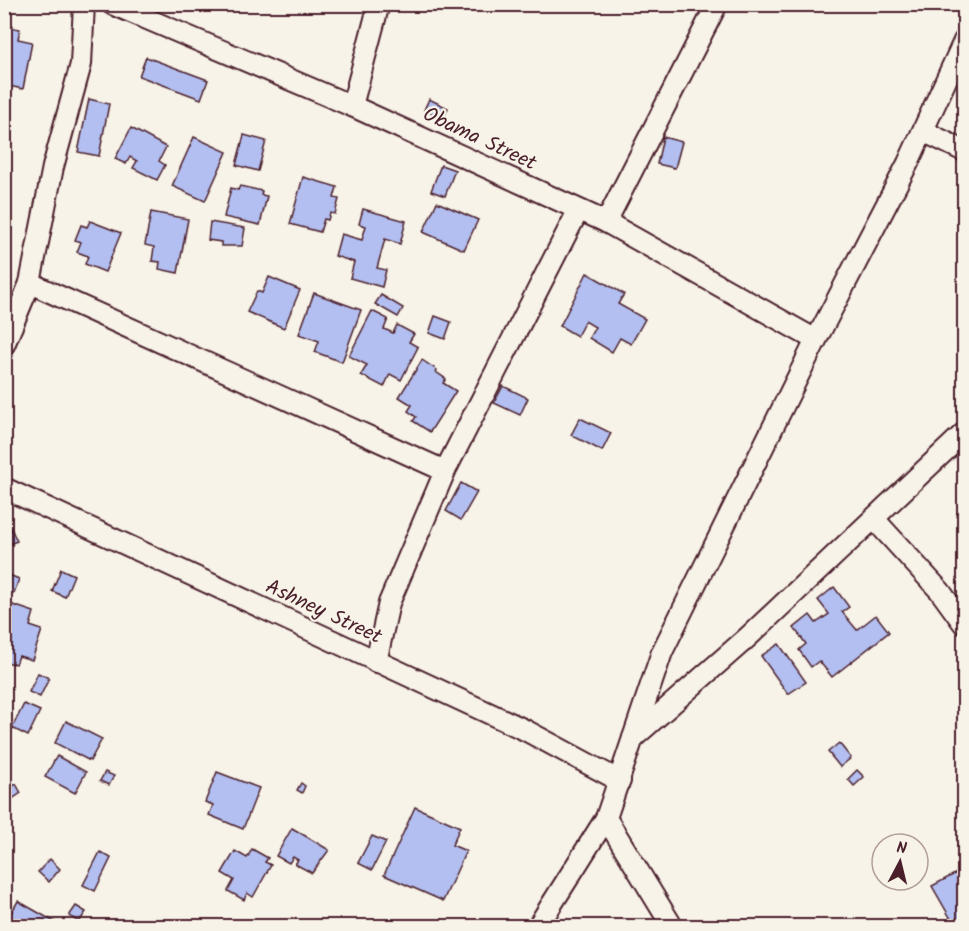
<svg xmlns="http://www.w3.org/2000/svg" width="969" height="931" viewBox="0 0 969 931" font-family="Kalam,sans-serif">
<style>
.building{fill:#b3bff0;stroke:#4a1f2b;stroke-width:1.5}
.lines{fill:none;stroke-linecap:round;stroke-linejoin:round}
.street-casing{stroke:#4a1f2b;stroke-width:24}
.street{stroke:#f7f3e8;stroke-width:20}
.labels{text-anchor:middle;stroke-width:4.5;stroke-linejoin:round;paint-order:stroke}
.street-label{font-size:21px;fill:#4a1f2b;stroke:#f7f3e8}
</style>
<rect width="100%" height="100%" fill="#f7f3e8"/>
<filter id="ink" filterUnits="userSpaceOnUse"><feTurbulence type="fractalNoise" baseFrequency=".0167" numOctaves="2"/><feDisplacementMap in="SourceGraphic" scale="12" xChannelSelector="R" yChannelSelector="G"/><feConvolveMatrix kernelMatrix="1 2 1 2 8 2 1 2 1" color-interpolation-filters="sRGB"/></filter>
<g filter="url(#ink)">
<g class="building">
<path d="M4 26 20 29 18 39 32 42 23 89 4 85Z"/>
<path d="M146 57 208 80 201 99 139 76Z"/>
<path d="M89 99 109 104 99 156 78 152Z"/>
<path d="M429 99 448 108 443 119 424 110Z"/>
<path d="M131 128 166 147 159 161 165 165 157 180 133 168 137 161 130 157 126 164 115 159Z"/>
<path d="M244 135 266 141 258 171 236 165Z"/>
<path d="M194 137 227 152 205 201 172 186Z"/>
<path d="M663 137 682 142 675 168 657 164Z"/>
<path d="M441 165 455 170 445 196 431 191Z"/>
<path d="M303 177 337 187 334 198 339 199 335 214 330 213 328 220 324 219 320 232 290 224Z"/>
<path d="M240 186 262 191 261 195 267 196 260 225 224 217 231 188 238 190Z"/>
<path d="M437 202 478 220 464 250 423 232Z"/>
<path d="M363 209 406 221 400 244 385 239 377 268 386 270 382 287 350 278 354 262 335 256 341 234 362 240 366 226 359 224Z"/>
<path d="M151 212 188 219 178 273 159 269 160 262 152 261 154 247 145 245Z"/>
<path d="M90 221 121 233 105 272 85 264 88 256 77 252 81 242 75 240 81 225 87 227Z"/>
<path d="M210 222 245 228 242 246H221V242L208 240Z"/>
<path d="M587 273 624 294 618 304 645 319 631 344 620 338 612 352 589 338 595 327 585 321 577 336 560 326Z"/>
<path d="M269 277 300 290 284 328 247 312 257 291 262 293Z"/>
<path d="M314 293 361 310 342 362 315 352 319 341 299 334Z"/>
<path d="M381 295 403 308 398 317 375 304Z"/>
<path d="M372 311 388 319 384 329 393 333 397 325 414 334 409 342 418 347 401 380 390 374 384 387 361 375 367 365 349 356Z"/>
<path d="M435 316 451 322 445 339 429 333Z"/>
<path d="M422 360 437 370 436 372 446 379 443 383 456 391 430 432 413 421 416 417 408 411 412 405 399 397Z"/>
<path d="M503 386 528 398 520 415 494 403Z"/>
<path d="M580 418 611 433 602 451 571 435Z"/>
<path d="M461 483 477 492 461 520 446 511Z"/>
<path d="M8 522 17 541 4 546V524Z"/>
<path d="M61 569 74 575 65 597 52 591Z"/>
<path d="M4 573 19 579 14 593 4 590Z"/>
<path d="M834 587 849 607 842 612 857 630 876 615 889 632 832 677 819 661 811 667 799 650 806 644 794 628 810 615 816 623 829 614 818 600Z"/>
<path d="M4 602 34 612 30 626 42 630 32 660 19 656 16 664 4 662Z"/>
<path d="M779 644 806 682 788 694 761 656Z"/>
<path d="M38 673 49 678 40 697 29 692Z"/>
<path d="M24 704 40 711 28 736 12 728Z"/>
<path d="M66 721 102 739 90 761 55 743Z"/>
<path d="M839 743 851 758 840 767 828 752Z"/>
<path d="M57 756 86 772 75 793 45 777Z"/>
<path d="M857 770 864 777 854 786 848 779Z"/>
<path d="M105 772 114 776 109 785 100 781Z"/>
<path d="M217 772 259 788 243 829 209 815 213 805 205 802Z"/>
<path d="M301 783 305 786 302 793 297 790Z"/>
<path d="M16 784 21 793 6 803 4 791Z"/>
<path d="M415 807 460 827 452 845 466 851 443 901 384 875Z"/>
<path d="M292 828 329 850 312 873 295 864 298 860 293 857 289 863 276 856Z"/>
<path d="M372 836 386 842 372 870 358 863Z"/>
<path d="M252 849 268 858 265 862 271 865 253 897 247 893 244 900 228 891 234 880 222 873 235 851 247 858Z"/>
<path d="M100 852 111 858 95 891 83 885Z"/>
<path d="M50 859 60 869 49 882 38 872Z"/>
<path d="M964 869V926H955L932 886Z"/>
<path d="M18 901 62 926H8L11 923 7 920Z"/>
<path d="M76 906 86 912 79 922 69 916Z"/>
</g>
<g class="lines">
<defs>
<g id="street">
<path d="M112 4 352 106 606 222 816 340"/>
<path d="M352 106 379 4"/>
<path d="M923 131 964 151"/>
<path d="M606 222 717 4"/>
<path d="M30 283 445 471"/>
<path d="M4 345 30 283 53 167 81 64 84 4"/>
<path d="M4 488 525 730 620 781"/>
<path d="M875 520 940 591 964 624"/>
<path d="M376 662 389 603 445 471 578 211"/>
<path d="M633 738 748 637 964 433"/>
<path d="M606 818 672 926"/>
<path d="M538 926 606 818 662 652 816 340 908 163 964 41"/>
</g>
</defs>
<use href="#street" class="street-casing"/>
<use href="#street" class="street"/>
</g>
</g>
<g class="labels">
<g class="street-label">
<text transform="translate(480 138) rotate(25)" y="7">Obama Street</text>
<text transform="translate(324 611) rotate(25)" y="7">Ashney Street</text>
</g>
</g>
<rect width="969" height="931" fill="none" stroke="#f7f3e8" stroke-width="24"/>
<rect x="12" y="12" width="945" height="907" fill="none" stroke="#4a1f2b" stroke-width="2" filter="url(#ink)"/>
<g transform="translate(900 862) rotate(7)"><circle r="28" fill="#f7f3e8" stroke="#b29e9c" stroke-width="1.5"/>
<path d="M0-4.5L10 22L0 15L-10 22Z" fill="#4a1f2b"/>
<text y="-9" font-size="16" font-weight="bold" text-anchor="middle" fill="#4a1f2b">N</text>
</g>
</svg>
